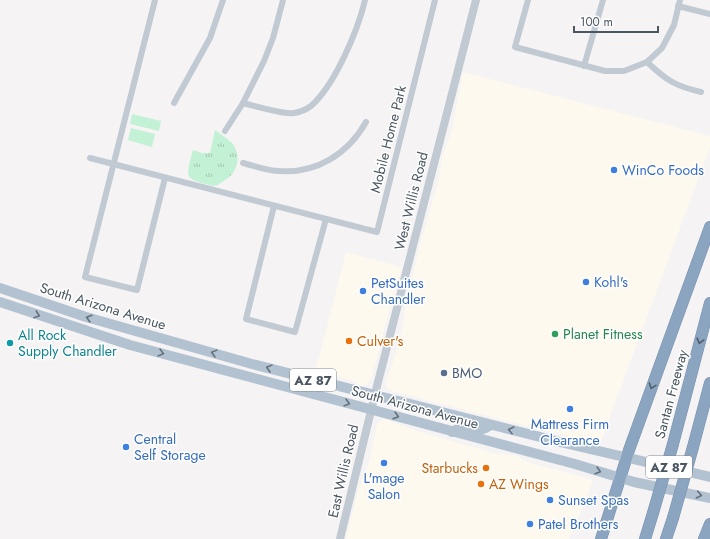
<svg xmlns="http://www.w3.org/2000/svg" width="710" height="539" viewBox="0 0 710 539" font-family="Jost,sans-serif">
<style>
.commercial{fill:#fdf9ef}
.grass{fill:#c3f1d5}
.park{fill:url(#park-tufts)}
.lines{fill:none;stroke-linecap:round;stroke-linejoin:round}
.motorway-casing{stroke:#7690ad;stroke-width:12}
.minor{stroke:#c1cad2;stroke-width:6}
.tertiary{stroke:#c1cad2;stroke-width:8}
.primary{stroke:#b3c2d1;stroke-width:10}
.motorway{stroke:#8ba5c1;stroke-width:11}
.motorway-bridge-casing{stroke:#7690ad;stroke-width:12;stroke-linecap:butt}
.motorway-bridge{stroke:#8ba5c1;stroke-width:11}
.oneway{stroke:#64717d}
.oneway2{stroke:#505e6b}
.shop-dot{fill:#3f7fe0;stroke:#fff;stroke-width:1.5}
.leisure-dot{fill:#2e9e5b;stroke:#fff;stroke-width:1.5}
.food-dot{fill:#e8710a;stroke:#fff;stroke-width:1.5}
.culture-dot{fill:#0f9aa8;stroke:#fff;stroke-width:1.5}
.service-dot{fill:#5c6f8a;stroke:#fff;stroke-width:1.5}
.labels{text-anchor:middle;stroke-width:3;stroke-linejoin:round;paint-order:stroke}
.shield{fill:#fff;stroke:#808990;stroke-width:1}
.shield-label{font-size:13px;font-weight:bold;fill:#4a5661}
.street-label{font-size:14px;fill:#4a5661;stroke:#fff}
.shop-label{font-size:14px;fill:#366cbe;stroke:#fff;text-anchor:start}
.leisure-label{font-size:14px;fill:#27864d;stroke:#fff;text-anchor:start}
.culture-label{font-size:14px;fill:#0d838f;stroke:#fff;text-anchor:start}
.food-label{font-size:14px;fill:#c56008;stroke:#fff;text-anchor:start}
.service-label{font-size:14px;fill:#4e5e75;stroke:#fff;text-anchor:start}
</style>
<defs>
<pattern id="park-tufts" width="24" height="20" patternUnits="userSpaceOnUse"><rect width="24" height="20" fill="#c3f1d5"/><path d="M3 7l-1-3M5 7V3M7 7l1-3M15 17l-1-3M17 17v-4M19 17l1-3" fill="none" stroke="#a0c6b0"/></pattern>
</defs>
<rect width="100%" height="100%" fill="#f5f3f3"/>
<g class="commercial">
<path d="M463 72 710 136V147L599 446 562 434 534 428 392 391 387 388 386 386V382L396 352 403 326 406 302 421 241 438 183 442 157 452 130Z"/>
<path d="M346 252 402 267 384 330 371 380 365 385 361 386 348 379 331 374 315 373Z"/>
<path d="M384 419 420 432 497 454 515 455 531 463 593 480 586 500 569 539H346L359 487 369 463 377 425 379 422Z"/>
</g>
<g class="grass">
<path d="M132 114 161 121 159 131 130 124Z"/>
<path d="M131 128 155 134 152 147 128 140Z"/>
</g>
<path class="park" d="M215 130C220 134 227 138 232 143 241 154 239 170 227 179 223 181 219 185 214 186 184 179 185 179 193 150L202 153H210Z"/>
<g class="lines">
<defs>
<g id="motorway">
<path d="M673 444 710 303"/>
<path d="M693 447 710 383"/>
<path d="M601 539 629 450 710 227"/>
<path d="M645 539 653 513"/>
<path d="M666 539 673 518"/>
<path d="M704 539 710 524"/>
</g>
</defs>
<use href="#motorway" class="motorway-casing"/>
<g class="minor">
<path d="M155 0 85 277 137 290 165 178"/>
<path d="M528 0 515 47 605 71H624L647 62 662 48 674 25 680 0"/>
<path d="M678 6 710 14"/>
<path d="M647 62C666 80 675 86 701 92"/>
<path d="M584 66 603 0"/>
<path d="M174 103 210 38 223 0"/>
<path d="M243 103C255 106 283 115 294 113 300 112 307 109 311 106 335 85 358 30 365 0"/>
<path d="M225 131 243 103 264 61 273 38 283 0"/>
<path d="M90 158 377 232 435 0"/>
<path d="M243 163C255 166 267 171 279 171 316 174 348 154 366 122"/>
<path d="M274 206 246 319 295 332 326 219"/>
</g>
<path class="tertiary" d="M340 539 377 386 476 0"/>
<g class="primary">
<path d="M0 288 86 317 252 364 560 442 710 477"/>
<path d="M0 302 130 345 575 464 634 482 710 498"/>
<path d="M452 432 462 427C473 429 481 433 490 425"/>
</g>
<use href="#motorway" class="motorway"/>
<defs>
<g id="motorway-bridge">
<path d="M653 513 673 444"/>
<path d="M673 518 693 447"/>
</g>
</defs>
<use href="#motorway-bridge" class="motorway-bridge-casing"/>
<use href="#motorway-bridge" class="motorway-bridge"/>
</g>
<defs><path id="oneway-chevron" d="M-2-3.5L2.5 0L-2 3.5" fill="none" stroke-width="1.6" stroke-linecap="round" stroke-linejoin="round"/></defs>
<g class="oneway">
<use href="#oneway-chevron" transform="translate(37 315) rotate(19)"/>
<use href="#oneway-chevron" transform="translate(89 318) rotate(-163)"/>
<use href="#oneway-chevron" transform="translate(161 353) rotate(15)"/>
<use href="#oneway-chevron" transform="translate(214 353) rotate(-165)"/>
<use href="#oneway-chevron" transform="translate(269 368) rotate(-165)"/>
<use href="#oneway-chevron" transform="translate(347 403) rotate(15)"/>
<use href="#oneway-chevron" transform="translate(396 416) rotate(16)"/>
<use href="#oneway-chevron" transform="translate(511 430) rotate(-166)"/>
<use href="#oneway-chevron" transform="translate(598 471) rotate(16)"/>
<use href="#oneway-chevron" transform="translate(699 495) rotate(12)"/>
</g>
<g class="oneway2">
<use href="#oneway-chevron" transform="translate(700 341) rotate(105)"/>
<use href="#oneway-chevron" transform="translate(652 386) rotate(110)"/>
</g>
<g class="shop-dot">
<circle cx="614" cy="170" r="4"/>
<circle cx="586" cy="282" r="4"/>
<circle cx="363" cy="291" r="4"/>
<circle cx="570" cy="409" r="4"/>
<circle cx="126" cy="447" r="4"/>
<circle cx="384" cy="463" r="4"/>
<circle cx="550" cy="500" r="4"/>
<circle cx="530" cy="524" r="4"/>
</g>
<circle class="leisure-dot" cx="555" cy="334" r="4"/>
<g class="food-dot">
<circle cx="349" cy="341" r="4"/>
<circle cx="486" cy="468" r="4"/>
<circle cx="481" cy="484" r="4"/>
</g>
<circle class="culture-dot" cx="10" cy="343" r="4"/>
<circle class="service-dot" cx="444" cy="373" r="4"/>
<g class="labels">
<g class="shield">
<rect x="290" y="369" width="46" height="22" rx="3"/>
<rect x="646" y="456" width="46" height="22" rx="3"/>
</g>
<g class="shield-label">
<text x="313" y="385">AZ 87</text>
<text x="669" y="472">AZ 87</text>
</g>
<g class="street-label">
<text transform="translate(388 139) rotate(-76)" y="5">Mobile Home Park</text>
<text transform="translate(411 201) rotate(-76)" y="5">West Willis Road</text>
<text transform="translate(103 306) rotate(17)" y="5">South Arizona Avenue</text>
<text transform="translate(671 394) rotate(-75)" y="5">Santan Freeway</text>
<text transform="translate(415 407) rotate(15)" y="5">South Arizona Avenue</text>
<text transform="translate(343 471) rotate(-77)" y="5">East Willis Road</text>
</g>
<g class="shop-label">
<text x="622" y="175">WinCo Foods</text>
<text x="594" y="287">Kohl's</text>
<text x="371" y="288">PetSuites<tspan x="371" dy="16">Chandler</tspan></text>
<text x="570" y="429" text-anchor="middle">Mattress Firm<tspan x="570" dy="16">Clearance</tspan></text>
<text x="134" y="444">Central<tspan x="134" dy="16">Self Storage</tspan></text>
<text x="384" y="483" text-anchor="middle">L'mage<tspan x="384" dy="16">Salon</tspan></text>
<text x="558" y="505">Sunset Spas</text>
<text x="538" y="529">Patel Brothers</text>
</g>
<g class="leisure-label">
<text x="563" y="339">Planet Fitness</text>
</g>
<g class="culture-label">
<text x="18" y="340">All Rock<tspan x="18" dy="16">Supply Chandler</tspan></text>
</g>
<g class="food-label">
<text x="357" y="346">Culver's</text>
<text x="478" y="473" text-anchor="end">Starbucks</text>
<text x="489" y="489">AZ Wings</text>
</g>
<g class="service-label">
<text x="452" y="378">BMO</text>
</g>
</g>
<path d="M574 26v6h84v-6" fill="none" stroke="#4a5661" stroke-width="2"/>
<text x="580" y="26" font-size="12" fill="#4a5661" stroke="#ffffff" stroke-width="3" paint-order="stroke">100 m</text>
</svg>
